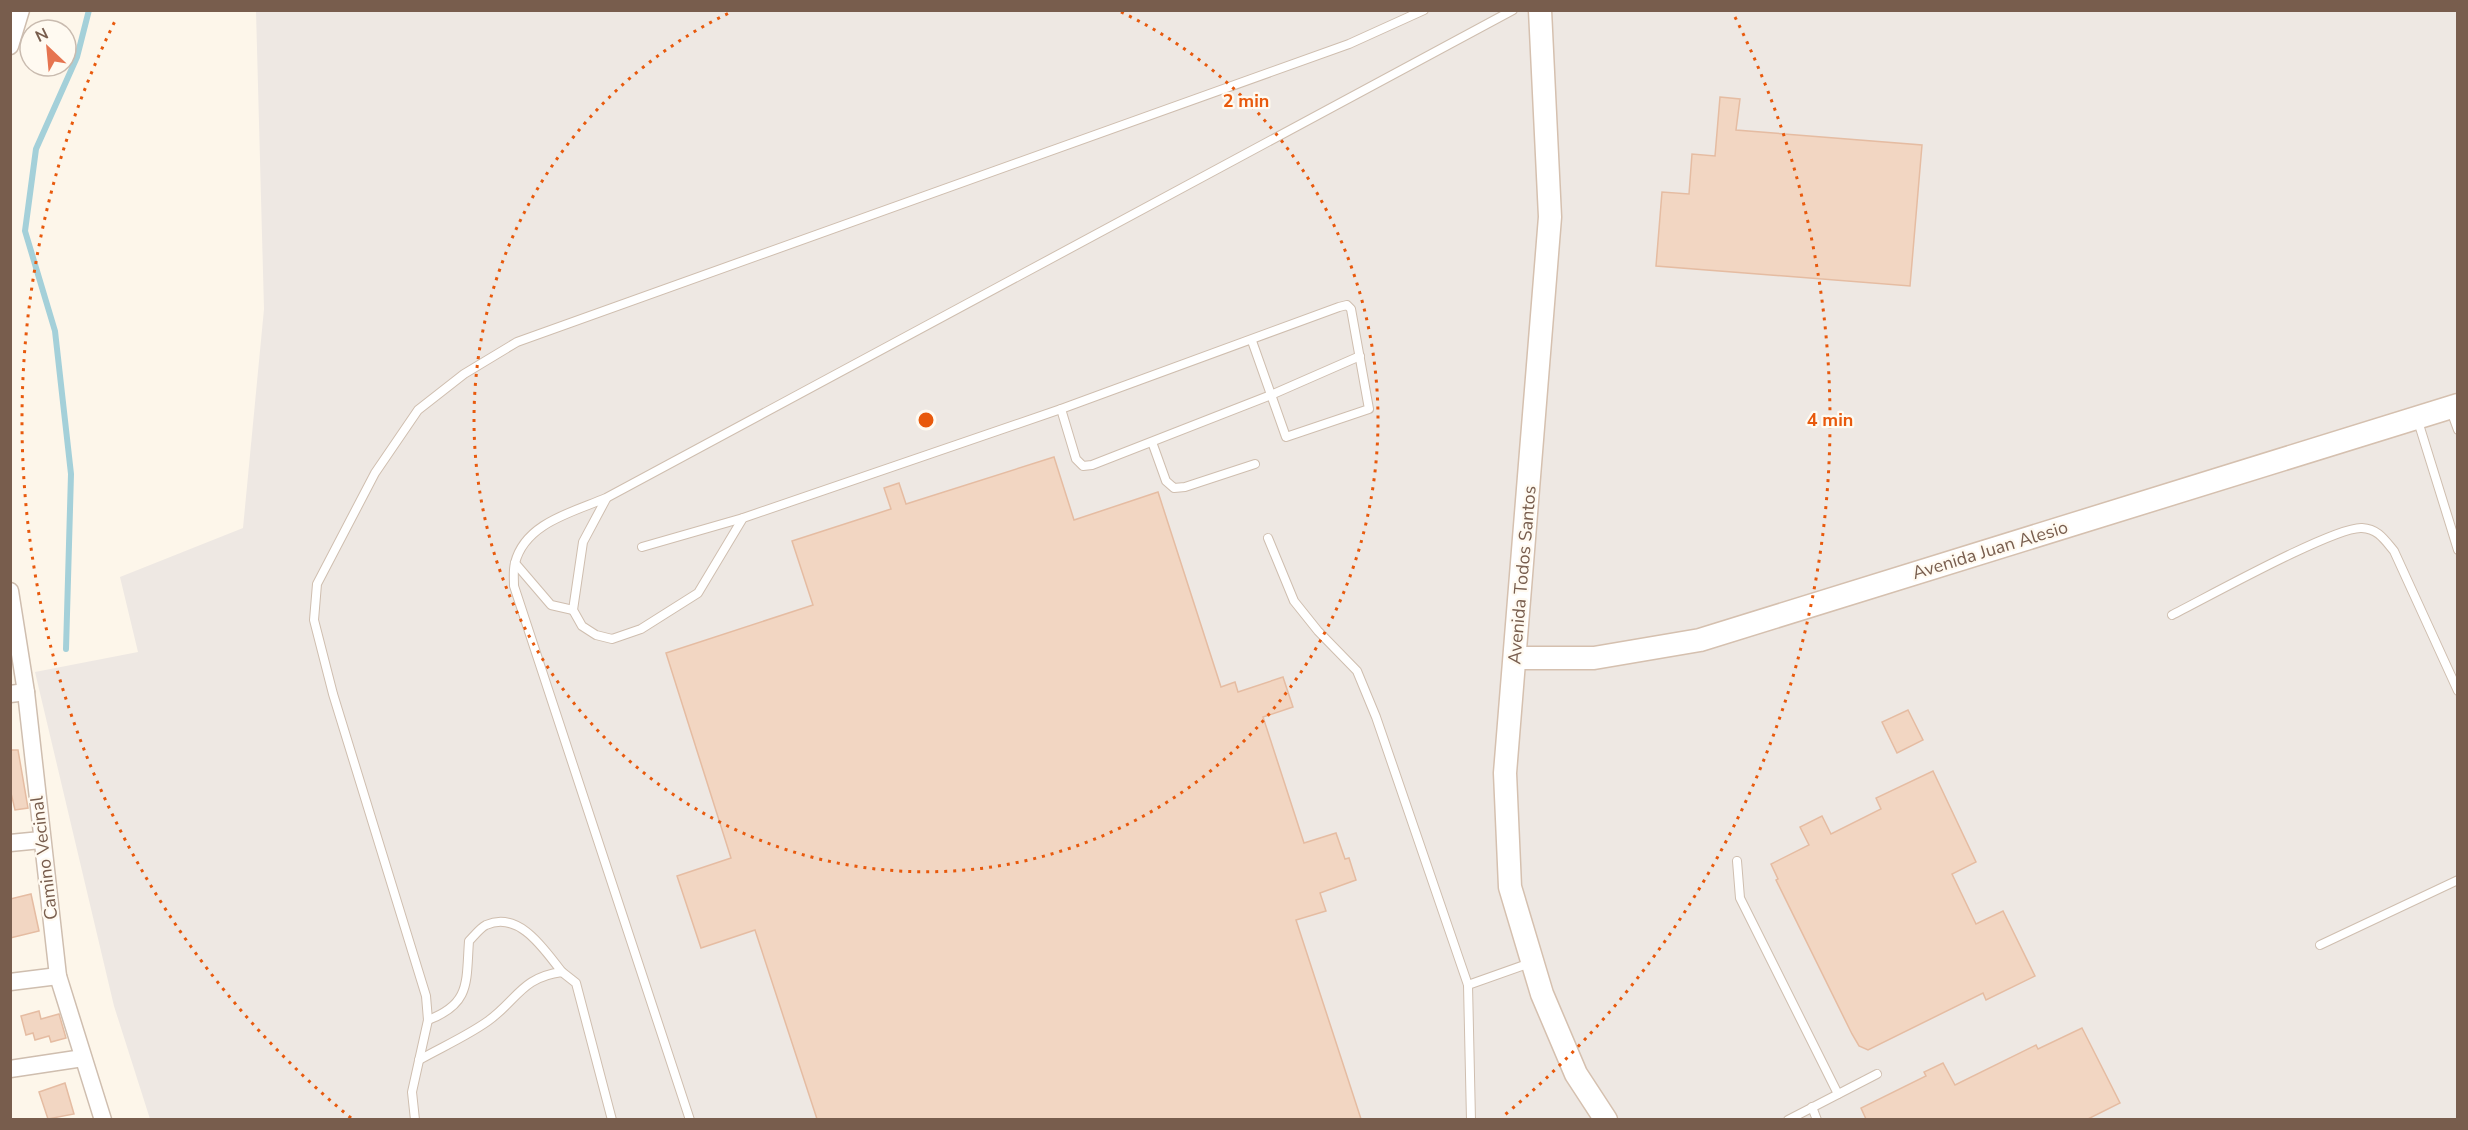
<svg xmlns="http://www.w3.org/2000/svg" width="2468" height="1130" viewBox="0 0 2468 1130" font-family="'Nunito Sans',sans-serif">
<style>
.industrial{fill:#eee8e3}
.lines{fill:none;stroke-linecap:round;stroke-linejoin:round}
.stream{stroke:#a4d0d9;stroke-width:6}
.building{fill:#f2d6c2;stroke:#e5bca2;stroke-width:1.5}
.lane-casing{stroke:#cfbeaf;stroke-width:10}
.street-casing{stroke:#cfbeaf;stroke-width:19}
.secondary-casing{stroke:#d5c0af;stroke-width:25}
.lane{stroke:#fff;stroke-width:8}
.street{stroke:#fff;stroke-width:16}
.secondary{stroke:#fff;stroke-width:22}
.ring{fill:none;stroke:#e8590c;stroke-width:3;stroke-dasharray:3 6}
.labels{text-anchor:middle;stroke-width:4.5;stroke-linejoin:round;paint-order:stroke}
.street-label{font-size:18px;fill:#785d4d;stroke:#fffaf1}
.centre{fill:#e8590c;stroke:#fffaf1;stroke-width:3}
.ring-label{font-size:18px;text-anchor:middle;font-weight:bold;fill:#e8590c;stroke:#fffaf1;stroke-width:4.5;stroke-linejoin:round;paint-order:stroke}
</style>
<rect width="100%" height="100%" fill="#fdf6ea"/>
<path class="industrial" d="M256 11H2457V1119H150L114 1006 35 672 138 652 120 577 243 528 264 309Z"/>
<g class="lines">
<path class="stream" d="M66 649 71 474 55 331 25 231 36 149 77 57 89 10"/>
</g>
<g class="building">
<path d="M1720 97 1740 99 1736 130 1922 145 1910 286 1656 266 1662 192 1689 194 1692 154 1715 156Z"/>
<path d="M1054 457 1074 520 1158 492 1221 687 1235 682 1238 692 1283 677 1293 707 1263 717 1304 843 1336 833 1345 859 1349 858 1356 880 1320 893 1326 911 1296 920 1361 1119H817L755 930 701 948 677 876 731 858 666 653 813 605 792 541 891 509 884 488 899 483 906 504Z"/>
<path d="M1908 710 1923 740 1897 753 1882 722Z"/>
<path d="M10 750H18L28 808 15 810 10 789Z"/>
<path d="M1933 771 1976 862 1952 874 1976 924 2003 911 2035 976 1986 1000 1983 993 1868 1050 1859 1046 1852 1034 1776 880 1778 879 1771 864 1809 845 1800 827 1822 816 1831 834 1881 809 1876 798Z"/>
<path d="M31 894 39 931 10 938V899Z"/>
<path d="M39 1011 41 1019 59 1014 66 1038 51 1042 49 1036 35 1040 33 1033 26 1035 21 1016Z"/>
<path d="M2082 1028 2120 1103 2088 1119H1866L1861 1108 1926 1076 1924 1072 1943 1063 1955 1085 2036 1045 2038 1049Z"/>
<path d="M65 1083 74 1114 48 1119 39 1092Z"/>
</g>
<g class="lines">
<defs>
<g id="lane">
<path d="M2450 408 2458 430"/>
<path d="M1061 409 1076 459 1083 466 1092 465 1271 395 1360 356"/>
<path d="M2417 418 2458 550"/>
<path d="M1152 442 1166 481 1174 488 1185 487 1255 464"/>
<path d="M606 499 583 542 573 610 582 626 596 635 612 639 641 629 698 593 743 518 1061 409 1339 307 1347 305 1351 309 1369 409 1286 437 1252 341"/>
<path d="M1268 538 1294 601 1318 631 1357 671 1376 717 1468 985 1471 1120"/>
<path d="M642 547 743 518"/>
<path d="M515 563 551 605 573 610"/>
<path d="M2172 615C2204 599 2335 526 2362 528 2378 529 2384 539 2394 551L2458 691"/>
<path d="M1737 861 1740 898 1838 1094"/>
<path d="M2320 945 2458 880"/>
<path d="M1468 985 1530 963"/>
<path d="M428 1020C471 1004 466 982 469 941 474 936 480 928 486 925 520 910 545 951 562 972"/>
<path d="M419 1060C442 1047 467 1036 488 1021 517 1000 522 977 562 972L576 983 612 1120"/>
<path d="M1812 1107 1817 1120"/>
<path d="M415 1120 412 1092 428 1020 426 996 333 694 314 620 317 584 375 473 418 410 464 374 517 342 1349 44 1424 10"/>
<path d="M690 1120 514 586C514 579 513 570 515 563 525 523 573 512 606 498L1513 10"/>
<path d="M1788 1120 1877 1074"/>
</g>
<g id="street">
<path d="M10 46 21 10"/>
<path d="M10 591 26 692 58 976 103 1120"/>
<path d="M10 694 26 692"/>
<path d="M10 843 41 840"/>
<path d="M10 982 58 976"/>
<path d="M10 1069 83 1058"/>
</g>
<g id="secondary">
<path d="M1540 10 1550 217 1505 773 1510 887 1542 994 1576 1074 1606 1120"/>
<path d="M1516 658H1594L1700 640 2458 405"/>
</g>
</defs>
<use href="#lane" class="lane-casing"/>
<use href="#street" class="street-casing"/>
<use href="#secondary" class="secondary-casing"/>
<use href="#lane" class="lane"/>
<use href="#street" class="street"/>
<use href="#secondary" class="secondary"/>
</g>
<g class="ring">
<path d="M1121 12A452 452 0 1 1 731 12"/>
<path d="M351 1118A904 904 0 0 1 117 17M1735 17A904 904 0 0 1 1501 1118"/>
</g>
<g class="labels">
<g class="street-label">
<text transform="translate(1990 550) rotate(-17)" y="6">Avenida Juan Alesio</text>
<text transform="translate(1522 575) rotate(-85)" y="6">Avenida Todos Santos</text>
<text transform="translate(44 858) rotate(-97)" y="6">Camino Vecinal</text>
</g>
</g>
<circle cx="926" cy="420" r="9" class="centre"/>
<g class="ring-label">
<text x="1246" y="107">2 min</text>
<text x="1830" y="426">4 min</text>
</g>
<rect width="2468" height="1130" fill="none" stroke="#785d4d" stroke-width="24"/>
<g transform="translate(48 48) rotate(334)"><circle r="28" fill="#fffaf1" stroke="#c9bbaf" stroke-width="1.5"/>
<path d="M0-4.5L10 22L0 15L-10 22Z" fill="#e67450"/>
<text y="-9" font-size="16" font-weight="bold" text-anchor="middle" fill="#785d4d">N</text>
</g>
</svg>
